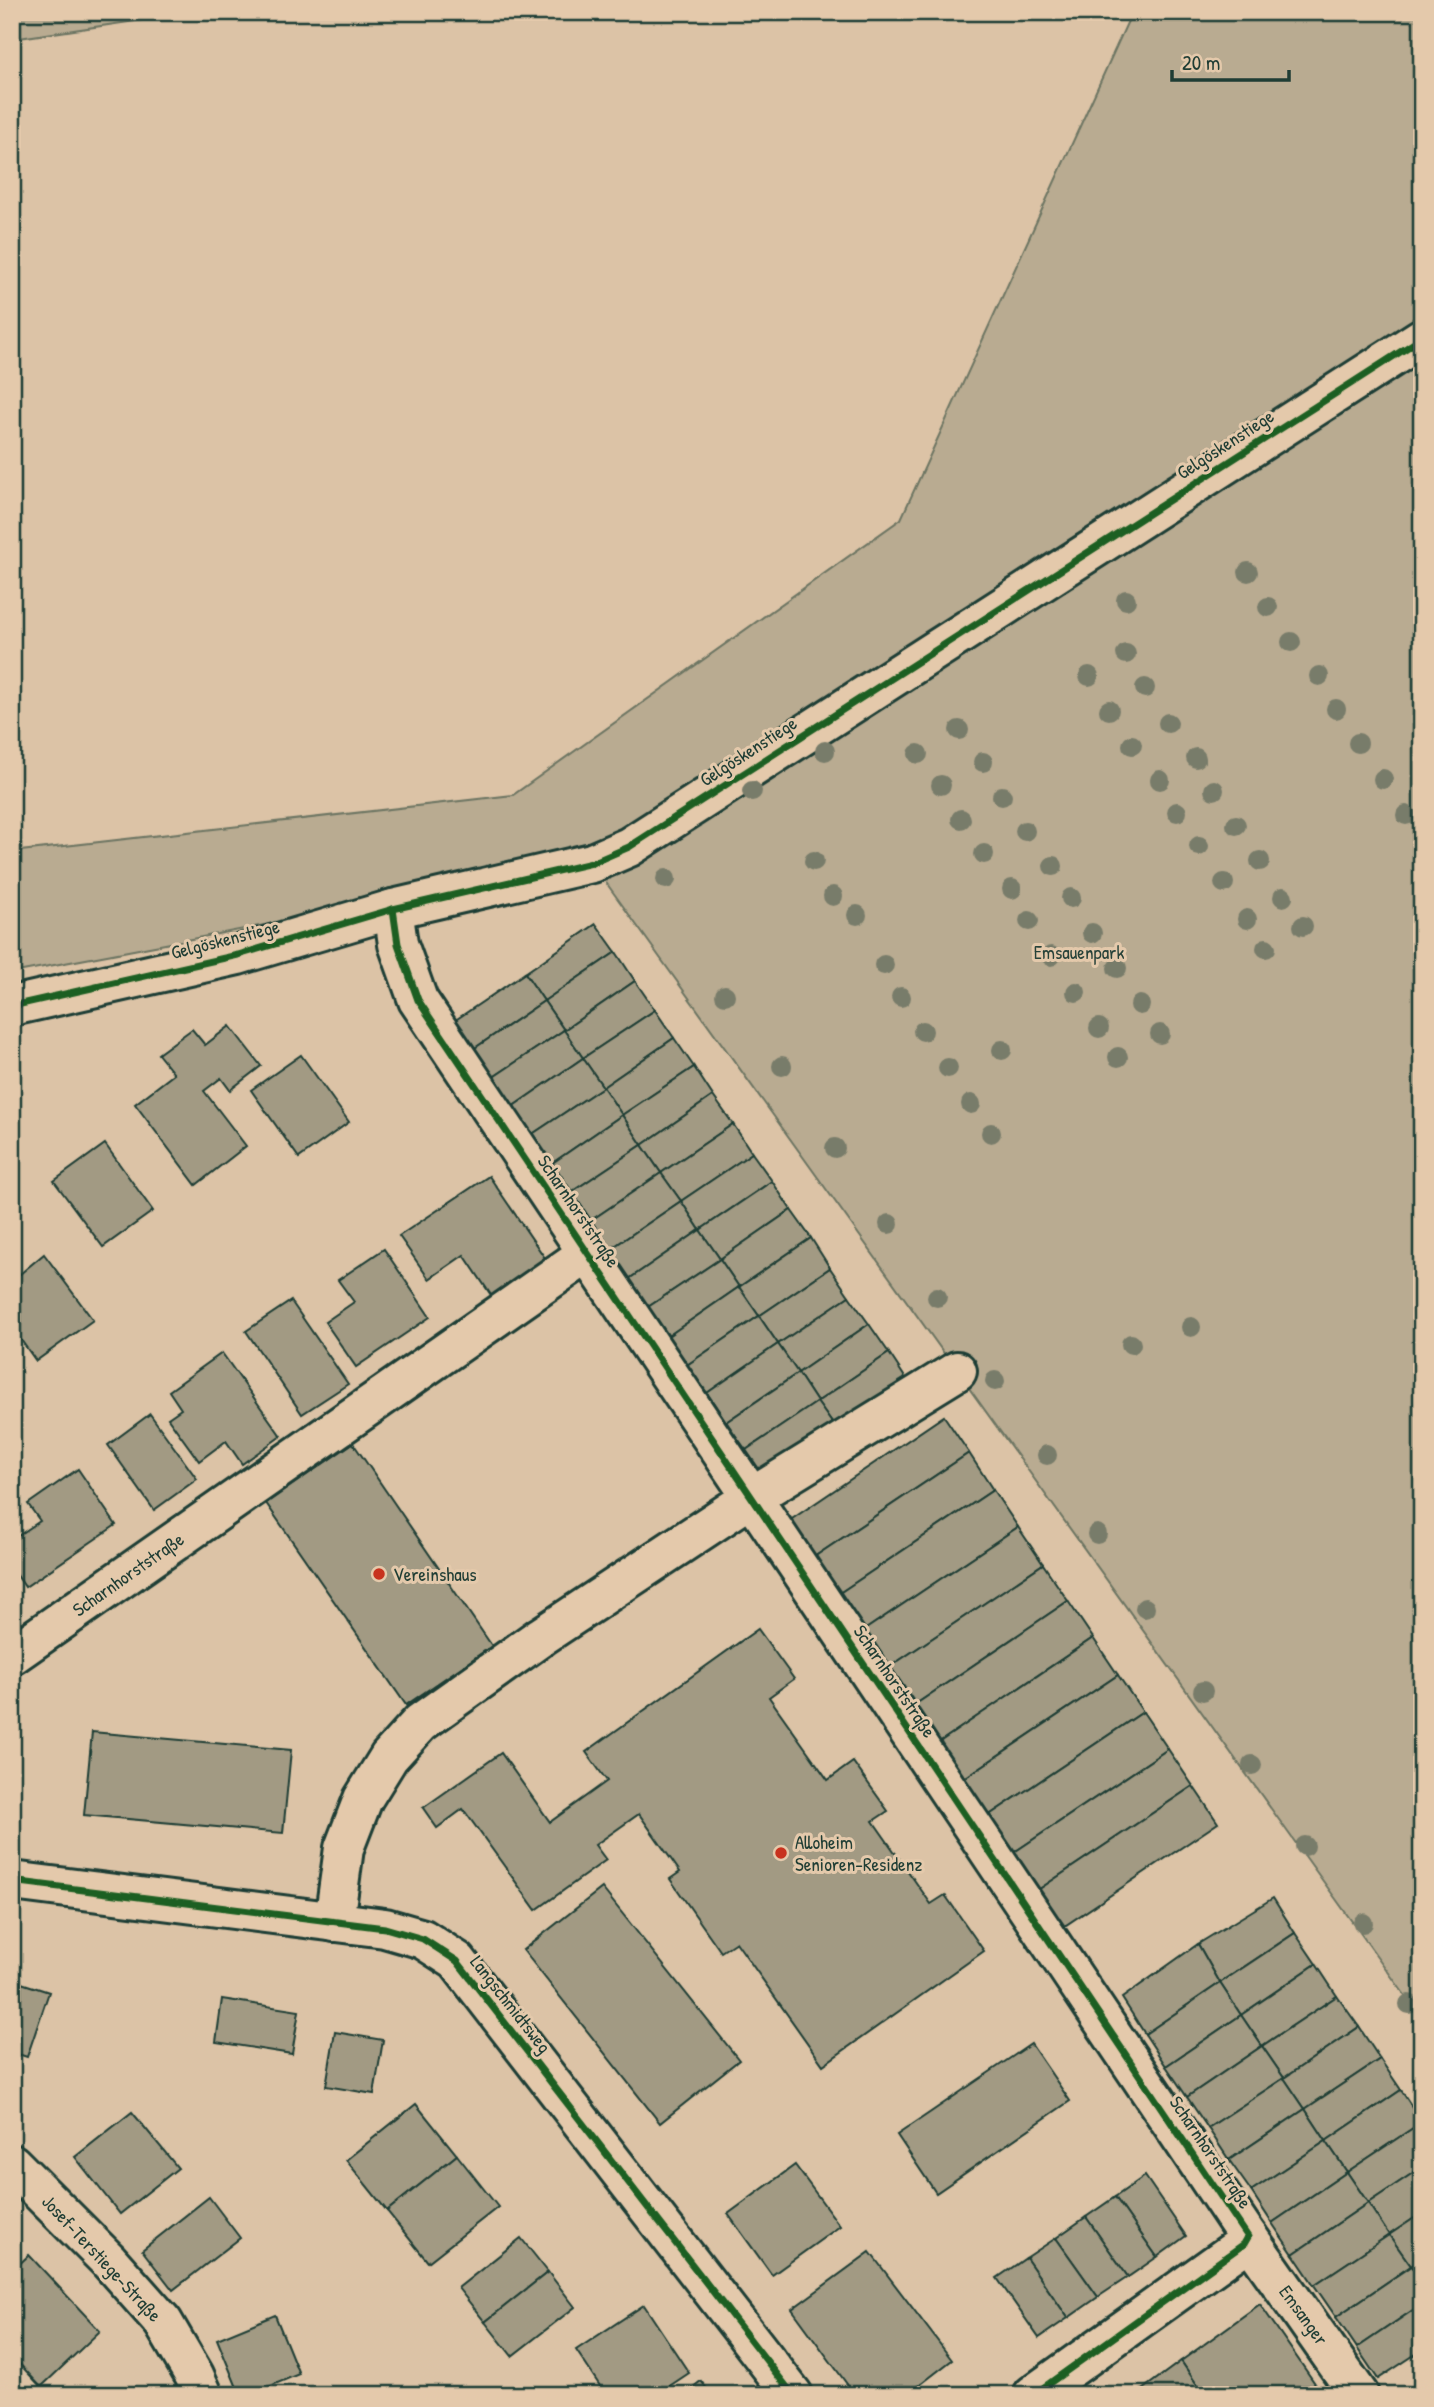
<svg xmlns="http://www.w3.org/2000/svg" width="1434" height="2407" viewBox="0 0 1434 2407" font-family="'Patrick Hand',sans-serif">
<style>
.green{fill:#b9ab91;stroke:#6c7462;stroke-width:2}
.building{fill:#a29a83;stroke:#1f3d34;stroke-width:2}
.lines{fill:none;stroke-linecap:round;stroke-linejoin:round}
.minor-casing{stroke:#1f3d34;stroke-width:44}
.minor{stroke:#e4c9ab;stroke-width:38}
.cycleway-casing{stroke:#e4c9ab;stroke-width:11}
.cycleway{stroke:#1b5e20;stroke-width:7}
.tree{fill:#787c6a}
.poi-dot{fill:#c8321e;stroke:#e4c9ab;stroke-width:2.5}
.labels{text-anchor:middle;stroke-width:6;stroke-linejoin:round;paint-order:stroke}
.street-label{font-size:19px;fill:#1f3d34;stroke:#e4c9ab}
.park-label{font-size:19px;fill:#274239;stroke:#e4c9ab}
.poi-label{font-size:19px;fill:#1f3d34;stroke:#e4c9ab;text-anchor:start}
</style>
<rect width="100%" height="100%" fill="#dcc3a6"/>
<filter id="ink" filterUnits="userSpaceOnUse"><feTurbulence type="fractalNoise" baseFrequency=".0143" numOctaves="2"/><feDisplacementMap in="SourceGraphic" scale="14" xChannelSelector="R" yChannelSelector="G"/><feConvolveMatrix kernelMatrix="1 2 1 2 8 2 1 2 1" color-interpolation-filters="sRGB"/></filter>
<g filter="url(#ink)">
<g class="green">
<path d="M12 12H189L190 13 12 39Z"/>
<path d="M1132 12H1422V2019L592 863 12 973V852L513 795 901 519Z"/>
</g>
<g class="building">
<path d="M596 924 616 952 544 1001 525 973Z"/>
<path d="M616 952 635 981 564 1030 544 1001Z"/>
<path d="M525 973 544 1001 472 1050 454 1021Z"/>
<path d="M635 981 655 1010 583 1058 564 1030Z"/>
<path d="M544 1001 564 1030 492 1078 472 1050Z"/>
<path d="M655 1010 674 1038 603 1087 583 1058Z"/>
<path d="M230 1026 261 1066 230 1090 221 1078 204 1091 246 1146 196 1185 135 1104 174 1074 158 1054 192 1029 205 1045Z"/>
<path d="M564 1030 583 1058 512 1107 492 1078Z"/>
<path d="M674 1038 694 1067 622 1115 603 1087Z"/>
<path d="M301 1055 349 1122 299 1158 251 1090Z"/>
<path d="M583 1058 603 1087 531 1135 512 1107Z"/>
<path d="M694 1067 713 1096 642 1145 622 1115Z"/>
<path d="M603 1087 622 1115 551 1164 531 1135Z"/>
<path d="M713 1096 733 1124 661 1173 642 1145Z"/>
<path d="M622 1115 642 1145 570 1193 551 1164Z"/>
<path d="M733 1124 752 1153 681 1201 661 1173Z"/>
<path d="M105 1144 153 1211 103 1247 54 1181Z"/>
<path d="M642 1145 661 1173 590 1221 570 1193Z"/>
<path d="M752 1153 772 1181 700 1230 681 1201Z"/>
<path d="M661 1173 681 1201 609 1250 590 1221Z"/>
<path d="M489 1176 547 1261 493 1298 464 1255 429 1279 399 1236Z"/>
<path d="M772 1181 791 1210 720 1259 700 1230Z"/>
<path d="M681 1201 700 1230 629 1279 609 1250Z"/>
<path d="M791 1210 811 1238 739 1287 720 1259Z"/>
<path d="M700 1230 720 1259 648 1307 629 1279Z"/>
<path d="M811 1238 830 1268 759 1316 739 1287Z"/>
<path d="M384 1249 430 1317 356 1367 325 1322 354 1302 338 1280Z"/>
<path d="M44 1254 93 1320 36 1361 16 1333 14 1279Z"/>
<path d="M720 1259 739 1287 668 1336 648 1307Z"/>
<path d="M830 1268 849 1296 778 1344 759 1316Z"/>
<path d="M739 1287 759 1316 687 1365 668 1336Z"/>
<path d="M849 1296 869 1324 798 1373 778 1344Z"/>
<path d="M291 1301 348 1384 302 1414 246 1331Z"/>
<path d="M759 1316 778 1344 707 1393 687 1365Z"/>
<path d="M869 1324 889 1353 817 1402 798 1373Z"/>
<path d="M778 1344 798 1373 726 1422 707 1393Z"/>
<path d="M222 1353 281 1436 242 1464 226 1441 199 1461 168 1418 181 1409 169 1391Z"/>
<path d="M889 1353 908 1382 837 1430 817 1402Z"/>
<path d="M798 1373 817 1402 746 1450 726 1422Z"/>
<path d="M817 1402 837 1430 766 1479 746 1450Z"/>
<path d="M150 1414 197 1479 154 1510 108 1445Z"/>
<path d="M944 1416 969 1453 814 1557 789 1521Z"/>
<path d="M353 1443 492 1646 406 1705 266 1503Z"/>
<path d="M969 1453 993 1490 838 1594 814 1557Z"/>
<path d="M78 1469 116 1525 25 1587 12 1568V1540L40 1521 28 1504Z"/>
<path d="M993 1490 1018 1527 863 1631 838 1594Z"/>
<path d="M1018 1527 1043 1564 888 1668 863 1631Z"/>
<path d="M1043 1564 1068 1601 913 1706 888 1668Z"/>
<path d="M1068 1601 1093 1638 938 1743 913 1706Z"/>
<path d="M758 1629 794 1679 769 1697 828 1780 853 1762 888 1811 873 1821 931 1904 945 1895 984 1951 823 2065 736 1942 721 1952 670 1879 680 1872 639 1814 595 1845 606 1860 536 1910 463 1809 437 1828 423 1808 501 1753 550 1822 607 1781 586 1752Z"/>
<path d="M1093 1638 1118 1675 963 1779 938 1743Z"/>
<path d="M1118 1675 1143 1712 988 1816 963 1779Z"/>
<path d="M1143 1712 1168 1749 1013 1853 988 1816Z"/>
<path d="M92 1732 291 1750 283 1833 84 1815Z"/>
<path d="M1168 1749 1193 1786 1038 1890 1013 1853Z"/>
<path d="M1193 1786 1218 1823 1063 1927 1038 1890Z"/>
<path d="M602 1888 739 2060 660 2123 523 1950Z"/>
<path d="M1273 1898 1295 1933 1220 1983 1198 1944Z"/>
<path d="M1295 1933 1316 1964 1241 2015 1220 1983Z"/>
<path d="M1198 1944 1220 1983 1145 2034 1122 1998Z"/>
<path d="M1316 1964 1337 1996 1262 2046 1241 2015Z"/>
<path d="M12 1980 49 1992 27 2057 12 2052Z"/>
<path d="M1220 1983 1241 2015 1166 2066 1145 2034Z"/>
<path d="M1337 1996 1359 2027 1284 2078 1262 2046Z"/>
<path d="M222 1999 299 2011 292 2054 216 2042Z"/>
<path d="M1241 2015 1262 2046 1187 2097 1166 2066Z"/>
<path d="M1359 2027 1380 2059 1305 2109 1284 2078Z"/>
<path d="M335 2032 383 2040 374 2094 326 2086Z"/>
<path d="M1031 2044 1070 2101 936 2193 897 2135Z"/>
<path d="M1262 2046 1284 2078 1208 2128 1187 2097Z"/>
<path d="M1380 2059 1401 2090 1326 2141 1305 2109Z"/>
<path d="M1284 2078 1305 2109 1229 2160 1208 2128Z"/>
<path d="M1401 2090 1422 2122 1347 2172 1326 2141Z"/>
<path d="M416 2104 457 2155 387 2211 346 2160Z"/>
<path d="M1305 2109 1326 2141 1251 2191 1229 2160Z"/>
<path d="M132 2112 178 2168 120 2214 75 2157Z"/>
<path d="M1422 2122V2167L1368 2203 1347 2172Z"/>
<path d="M1326 2141 1347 2172 1272 2223 1251 2191Z"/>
<path d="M457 2155 498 2207 428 2262 387 2211Z"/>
<path d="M795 2165 840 2226 772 2275 728 2214Z"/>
<path d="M1422 2167V2213L1389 2235 1368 2203Z"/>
<path d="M1347 2172 1368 2203 1293 2254 1272 2223Z"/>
<path d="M1145 2176 1186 2236 1157 2257 1115 2197Z"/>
<path d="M209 2197 240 2238 173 2290 142 2250Z"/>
<path d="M1115 2197 1157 2257 1128 2277 1086 2217Z"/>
<path d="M1368 2203 1389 2235 1314 2285 1293 2254Z"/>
<path d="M1422 2213V2259L1411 2266 1389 2235Z"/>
<path d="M1086 2217 1128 2277 1098 2297 1056 2238Z"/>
<path d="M1389 2235 1411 2266 1336 2317 1314 2285Z"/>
<path d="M521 2238 548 2272 485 2322 458 2288Z"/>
<path d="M1056 2238 1098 2297 1068 2318 1026 2258Z"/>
<path d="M870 2252 952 2360 907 2395H855L792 2309Z"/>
<path d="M29 2255 100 2331 41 2387 15 2359 12 2361V2271Z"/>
<path d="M1026 2258 1068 2318 1039 2338 997 2278Z"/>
<path d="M1422 2259V2283L1411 2266Z"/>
<path d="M1411 2266 1422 2283V2304L1357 2348 1336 2317Z"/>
<path d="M548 2272 575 2307 512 2356 485 2322Z"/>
<path d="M1260 2304 1323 2395H1204L1181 2361Z"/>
<path d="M1422 2304V2350L1378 2379 1357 2348Z"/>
<path d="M644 2305 689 2373 656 2395H606L576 2350Z"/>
<path d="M275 2315 299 2374 249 2395H240L217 2339Z"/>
<path d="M1181 2361 1204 2395H1135Z"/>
<path d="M701 2381 712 2395H683Z"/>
</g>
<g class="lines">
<defs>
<g id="minor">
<path d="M393 909 398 944 418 1000 1248 2237 1244 2244 1033 2395"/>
<path d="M12 1006 238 955 393 909 592 863 629 847 1422 338"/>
<path d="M12 1655 588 1253"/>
<path d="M12 1881 385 1928 423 1939 457 1961 793 2395"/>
<path d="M334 1922 344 1848 363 1799 389 1757 420 1723 542 1636 752 1497 957 1371"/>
<path d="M12 2164 109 2261 163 2322 194 2375 203 2395"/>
<path d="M1248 2237 1359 2395"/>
</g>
</defs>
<use href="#minor" class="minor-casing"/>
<use href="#minor" class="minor"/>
<defs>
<g id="cycleway">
<path d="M393 909 398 944 418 1000 1248 2237 1244 2244 1033 2395"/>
<path d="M12 1006 238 955 393 909 592 863 629 847 1422 338"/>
<path d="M12 1881 385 1928 423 1939 457 1961 793 2395"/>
</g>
</defs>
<use href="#cycleway" class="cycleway-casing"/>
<use href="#cycleway" class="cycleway"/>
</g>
<g class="tree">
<circle cx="1248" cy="572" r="10"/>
<circle cx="1126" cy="600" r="10"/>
<circle cx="1268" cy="607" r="10"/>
<circle cx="1291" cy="642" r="10"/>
<circle cx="1126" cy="654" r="10"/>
<circle cx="1089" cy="676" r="10"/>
<circle cx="1319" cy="676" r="10"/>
<circle cx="1145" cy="688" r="10"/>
<circle cx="1336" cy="709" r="10"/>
<circle cx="1109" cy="710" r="10"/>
<circle cx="1168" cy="723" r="10"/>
<circle cx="959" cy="730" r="10"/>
<circle cx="1358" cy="743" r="10"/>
<circle cx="1132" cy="745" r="10"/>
<circle cx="825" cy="751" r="10"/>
<circle cx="918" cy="754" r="10"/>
<circle cx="1196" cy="758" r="10"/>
<circle cx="983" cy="762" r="10"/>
<circle cx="1383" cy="779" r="10"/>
<circle cx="1160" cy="780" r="10"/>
<circle cx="941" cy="785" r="10"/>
<circle cx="1214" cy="790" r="10"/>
<circle cx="752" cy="791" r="10"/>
<circle cx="1002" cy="796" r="10"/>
<circle cx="1177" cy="812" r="10"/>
<circle cx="1406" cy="815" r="10"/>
<circle cx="961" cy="819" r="10"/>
<circle cx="1236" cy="825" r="10"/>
<circle cx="1025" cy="831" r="10"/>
<circle cx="1199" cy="846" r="10"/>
<circle cx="984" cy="854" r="10"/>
<circle cx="814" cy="861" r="10"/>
<circle cx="1260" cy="861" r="10"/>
<circle cx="1053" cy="866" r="10"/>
<circle cx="666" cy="879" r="10"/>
<circle cx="1224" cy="883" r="10"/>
<circle cx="1012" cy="889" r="10"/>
<circle cx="833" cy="896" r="10"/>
<circle cx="1283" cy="897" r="10"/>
<circle cx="1071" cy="898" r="10"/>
<circle cx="857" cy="915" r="10"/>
<circle cx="1247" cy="919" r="10"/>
<circle cx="1029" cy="921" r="10"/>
<circle cx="1303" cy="926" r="10"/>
<circle cx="1092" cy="933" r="10"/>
<circle cx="1266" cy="948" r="10"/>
<circle cx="1051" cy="956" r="10"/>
<circle cx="884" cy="965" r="10"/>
<circle cx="1117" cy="968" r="10"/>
<circle cx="1076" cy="992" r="10"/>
<circle cx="725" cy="995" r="10"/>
<circle cx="901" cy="997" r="10"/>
<circle cx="1140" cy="1005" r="10"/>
<circle cx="1099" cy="1028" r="10"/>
<circle cx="923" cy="1031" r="10"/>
<circle cx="1160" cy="1034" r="10"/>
<circle cx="1002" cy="1050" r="10"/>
<circle cx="1118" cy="1057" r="10"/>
<circle cx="782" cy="1066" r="10"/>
<circle cx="948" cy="1068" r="10"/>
<circle cx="971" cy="1104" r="10"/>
<circle cx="991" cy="1133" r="10"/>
<circle cx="835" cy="1148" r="10"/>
<circle cx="889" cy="1224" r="10"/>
<circle cx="937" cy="1297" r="10"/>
<circle cx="1191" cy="1327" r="10"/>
<circle cx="1131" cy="1344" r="10"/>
<circle cx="995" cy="1381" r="10"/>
<circle cx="1047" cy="1455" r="10"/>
<circle cx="1097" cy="1534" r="10"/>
<circle cx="1145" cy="1608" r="10"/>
<circle cx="1203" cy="1691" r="10"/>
<circle cx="1252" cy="1765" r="10"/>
<circle cx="1305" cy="1846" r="10"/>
<circle cx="1363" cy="1923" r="10"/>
<circle cx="1409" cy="2004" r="10"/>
</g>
</g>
<g class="poi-dot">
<circle cx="379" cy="1574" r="7"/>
<circle cx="781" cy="1853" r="7"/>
</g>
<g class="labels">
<g class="street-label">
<text transform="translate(1225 444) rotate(-33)" y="7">Gelgöskenstiege</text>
<text transform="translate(748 751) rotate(-33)" y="7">Gelgöskenstiege</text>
<text transform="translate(225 939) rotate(-14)" y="7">Gelgöskenstiege</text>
<text transform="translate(579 1211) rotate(56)" y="7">Scharnhorststraße</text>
<text transform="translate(128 1574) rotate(-35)" y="7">Scharnhorststraße</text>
<text transform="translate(895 1681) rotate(56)" y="7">Scharnhorststraße</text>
<text transform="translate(511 2004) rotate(52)" y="7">Langschmidtsweg</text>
<text transform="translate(1211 2152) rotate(56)" y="7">Scharnhorststraße</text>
<text transform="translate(102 2258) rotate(47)" y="7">Josef-Terstiege-Straße</text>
<text transform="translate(1304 2315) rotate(54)" y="7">Emsanger</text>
</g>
<g class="park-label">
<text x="1079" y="959">Emsauenpark</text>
</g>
<g class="poi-label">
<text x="393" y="1581">Vereinshaus</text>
<text x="795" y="1849">Alloheim<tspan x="795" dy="22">Senioren-Residenz</tspan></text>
</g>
</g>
<rect width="1434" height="2407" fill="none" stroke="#e4c9ab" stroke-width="42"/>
<rect x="21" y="21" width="1392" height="2365" fill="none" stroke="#1f3d34" stroke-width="2.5" filter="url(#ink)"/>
<path d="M1172 70v10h117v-10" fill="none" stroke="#1f3d34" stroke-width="3.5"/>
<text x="1182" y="70" font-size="21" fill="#1f3d34" stroke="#e4c9ab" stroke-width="5" paint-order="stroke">20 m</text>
</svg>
